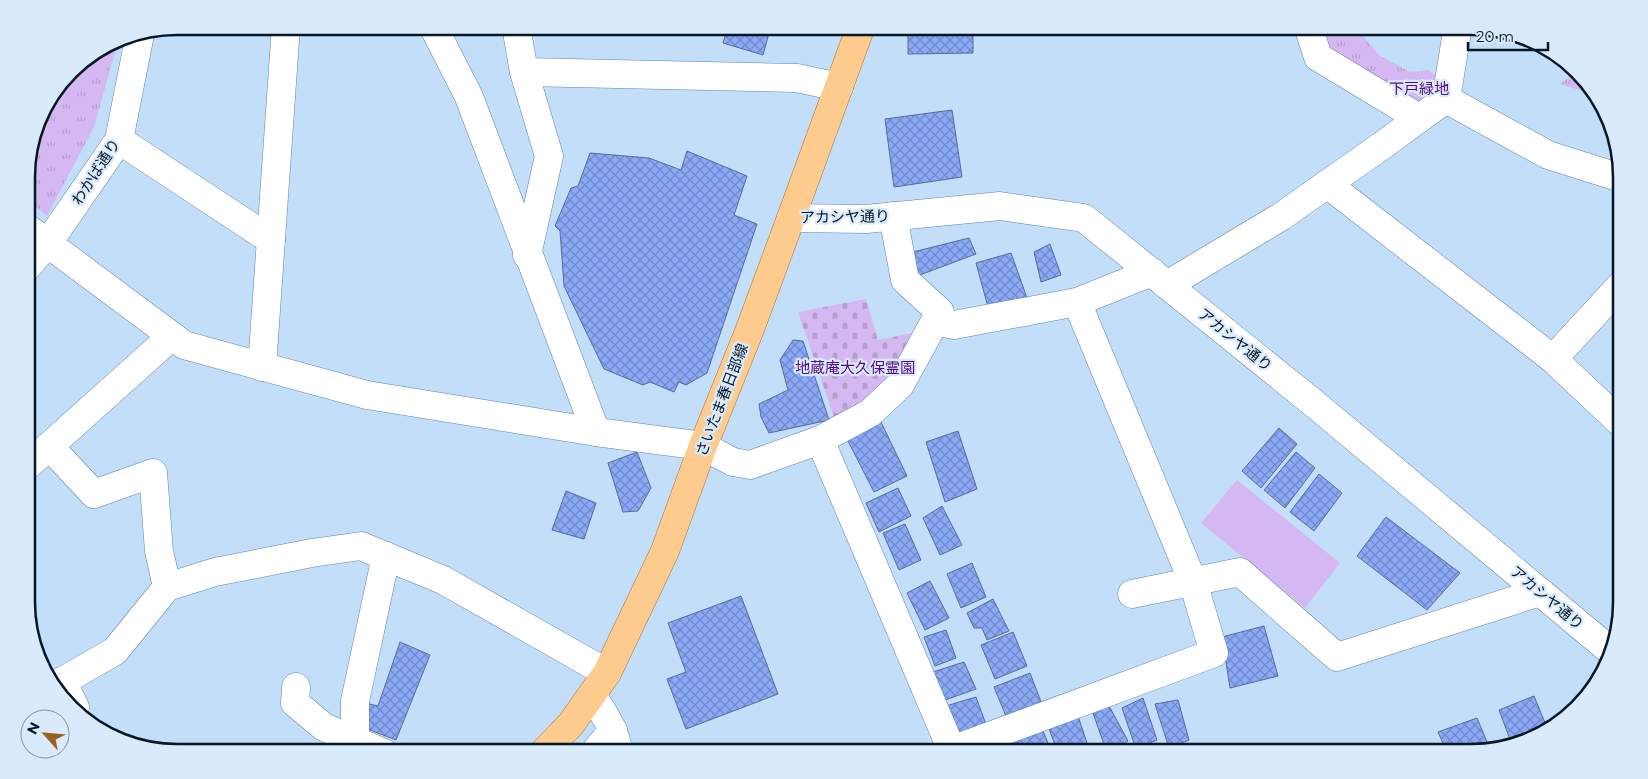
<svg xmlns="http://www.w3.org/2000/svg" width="1648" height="779" viewBox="0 0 1648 779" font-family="Montserrat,'Noto Sans JP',sans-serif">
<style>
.green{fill:#d5b8f1}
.cemetery{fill:url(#cemetery-stones)}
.park{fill:url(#park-tufts)}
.building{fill:url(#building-cross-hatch);stroke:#586a98}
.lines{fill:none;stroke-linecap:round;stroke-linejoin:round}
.minor-casing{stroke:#5a84ac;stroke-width:29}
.major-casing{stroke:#a67639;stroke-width:29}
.minor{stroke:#fff;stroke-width:28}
.major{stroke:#fdcb8e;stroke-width:28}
.labels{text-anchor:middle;stroke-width:4.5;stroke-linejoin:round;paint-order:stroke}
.park-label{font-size:15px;fill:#570983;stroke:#d8eafb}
.street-label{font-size:15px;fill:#061726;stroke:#d8eafb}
.rim{fill:none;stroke:#061726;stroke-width:2.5}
</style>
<defs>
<pattern id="cemetery-stones" width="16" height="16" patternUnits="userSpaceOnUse" patternTransform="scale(1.25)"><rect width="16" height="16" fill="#d5b8f1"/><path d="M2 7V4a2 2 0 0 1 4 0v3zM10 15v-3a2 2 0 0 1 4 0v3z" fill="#b59dce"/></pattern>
<pattern id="park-tufts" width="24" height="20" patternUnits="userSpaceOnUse" patternTransform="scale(1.25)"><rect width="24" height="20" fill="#d5b8f1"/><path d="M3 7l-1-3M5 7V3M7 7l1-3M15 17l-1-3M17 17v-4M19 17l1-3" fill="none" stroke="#b59dce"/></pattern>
<pattern id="building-cross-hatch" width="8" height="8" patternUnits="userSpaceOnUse" patternTransform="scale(1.25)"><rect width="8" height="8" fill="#8ba9f7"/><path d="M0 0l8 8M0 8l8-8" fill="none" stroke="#7089c8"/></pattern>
</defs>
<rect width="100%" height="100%" fill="#c3def8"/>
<path class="green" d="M1237 480 1340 563 1305 608 1201 523Z"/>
<path class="cemetery" d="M866 299 878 340 922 331 893 384 835 420 798 312Z"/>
<g class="park">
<path d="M1313 26H1354L1380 56 1410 72 1428 70 1440 78 1442 95 1419 111 1321 50Z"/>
<path d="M119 38 94 127 47 216 27 200V167L42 110 77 64Z"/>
<path d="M1575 73 1591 85 1595 95 1560 84Z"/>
</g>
<g class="building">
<path d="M728 26H771L763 55 723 43Z"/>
<path d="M908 26H973V53L908 54Z"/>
<path d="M952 110 962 177 894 187 885 119Z"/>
<path d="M687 151 747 176 734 215 757 224 707 373 686 385 679 382 674 392 650 382 643 385 604 369 564 286 560 231 555 226 571 188 578 186 590 153 649 158 681 170Z"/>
<path d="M969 238 976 254 917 276 913 252Z"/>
<path d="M1050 244 1061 275 1041 282 1034 252Z"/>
<path d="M1011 253 1027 298 988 307 976 263Z"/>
<path d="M793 340 803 341 829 420 769 433 761 417 759 404 788 390 780 360Z"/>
<path d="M880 420 907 476 874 492 846 437Z"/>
<path d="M1279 428 1297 444 1261 488 1242 471Z"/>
<path d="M958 431 977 489 945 502 926 442Z"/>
<path d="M637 452 651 488 638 511 623 512 608 463Z"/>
<path d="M1296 452 1315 468 1285 508 1264 490Z"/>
<path d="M1319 474 1342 493 1314 531 1290 512Z"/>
<path d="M898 488 911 516 879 532 866 503Z"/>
<path d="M566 491 596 503 584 539 552 530Z"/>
<path d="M942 506 962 545 940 555 923 518Z"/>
<path d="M1386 517 1460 573 1427 610 1357 556Z"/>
<path d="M905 524 921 560 899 570 883 533Z"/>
<path d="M972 563 986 597 961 608 947 574Z"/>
<path d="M930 581 949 618 925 630 907 593Z"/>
<path d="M741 596 778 694 686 729 667 679 686 672 668 623Z"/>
<path d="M993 599 1009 631 987 640 982 628H974L967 613Z"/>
<path d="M1264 626 1278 676 1230 688 1222 637Z"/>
<path d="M946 630 956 658 935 666 924 637Z"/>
<path d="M1013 632 1027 666 995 679 981 645Z"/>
<path d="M400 642 430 655 396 740 360 726 361 702 378 706Z"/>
<path d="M964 662 976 689 945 700 933 672Z"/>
<path d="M1030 673 1043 707 1008 721 994 687Z"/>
<path d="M1534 696 1548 730 1511 742 1499 710Z"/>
<path d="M976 697 987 727 956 739 946 706Z"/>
<path d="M1143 698 1157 740 1136 749 1122 708Z"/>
<path d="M1178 700 1189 740 1169 748 1155 704Z"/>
<path d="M1108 704 1128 741 1112 753H1107L1092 710Z"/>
<path d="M1078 716 1089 749 1081 753H1058L1048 726Z"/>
<path d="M1477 718 1490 749 1481 752H1447L1438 732Z"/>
<path d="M1041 726 1052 753H1020L1011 738Z"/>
</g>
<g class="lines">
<defs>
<g id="minor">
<path d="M433 26 469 97 596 432"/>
<path d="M516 26 524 72 549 156 527 255"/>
<path d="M1308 26 1318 57 1419 118"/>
<path d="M524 72 797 78 839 87"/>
<path d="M1446 99 1548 155 1621 178"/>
<path d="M119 140 271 240"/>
<path d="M1327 184 1553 359 1621 423"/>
<path d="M791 218 866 219 1000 206 1084 218 1311 401 1612 652"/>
<path d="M27 228 184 345 367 395 596 432 703 446 733 462 750 465 820 440 870 413 900 385 940 312 905 280 893 216"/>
<path d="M27 267 48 243 119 140 140 34"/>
<path d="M1167 285 1282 216 1380 147 1446 99 1458 26"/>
<path d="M935 321 954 325 1077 302 1152 272"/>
<path d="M1553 359 1621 285"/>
<path d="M262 367 286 26"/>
<path d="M820 440 953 753"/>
<path d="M49 446 94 494 153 473 159 551 167 587"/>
<path d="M27 466 172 336"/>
<path d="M1132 594 1240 572 1337 657 1540 592"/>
<path d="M62 681 75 707"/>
<path d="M54 686 115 651 167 587 215 572 312 553 361 546 443 580 607 673"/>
<path d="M296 687 295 703 324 727 384 753"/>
<path d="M592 696C605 714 615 731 619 753"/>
<path d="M355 740V701L386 556"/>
<path d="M952 750 1214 653 1193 582 1077 302"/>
<path d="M594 753 613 730"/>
</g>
<path id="major" d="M543 753 571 724 607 673 665 551 703 446 750 329 791 218 861 26"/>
</defs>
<use href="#minor" class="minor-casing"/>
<use href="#major" class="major-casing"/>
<use href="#minor" class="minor"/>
<use href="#major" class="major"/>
</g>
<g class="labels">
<g class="park-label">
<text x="1419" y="94">下戸緑地</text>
<text x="855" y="373">地蔵庵大久保霊園</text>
</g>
<g class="street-label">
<text transform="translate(96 172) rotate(-57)" y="5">わかば通り</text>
<text transform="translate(845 217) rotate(-1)" y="5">アカシヤ通り</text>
<text transform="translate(1235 340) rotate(39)" y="5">アカシヤ通り</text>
<text transform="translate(722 400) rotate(-69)" y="5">さいたま春日部線</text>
<text transform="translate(1547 598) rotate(40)" y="5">アカシヤ通り</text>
</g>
</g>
<path d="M0 0H1648V779H0ZM177 35H1471A142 142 0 0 1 1613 177V602A142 142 0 0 1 1471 744H177A142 142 0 0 1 35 602V177A142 142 0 0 1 177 35Z" fill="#d8eafb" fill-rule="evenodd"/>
<path class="rim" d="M177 35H1471A142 142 0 0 1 1613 177V602A142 142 0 0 1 1471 744H177A142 142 0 0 1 35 602V177A142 142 0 0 1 177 35Z"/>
<g transform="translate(45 734) rotate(297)"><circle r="24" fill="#d8eafb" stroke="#8496a6"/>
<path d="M0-4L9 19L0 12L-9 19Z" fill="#99621c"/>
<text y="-8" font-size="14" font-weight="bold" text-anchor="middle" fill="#061726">N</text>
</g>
<path d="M1468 42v8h80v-8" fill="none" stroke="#061726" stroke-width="2.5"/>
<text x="1476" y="42" font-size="15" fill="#061726" stroke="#d8eafb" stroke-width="4" paint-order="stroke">20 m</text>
</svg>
